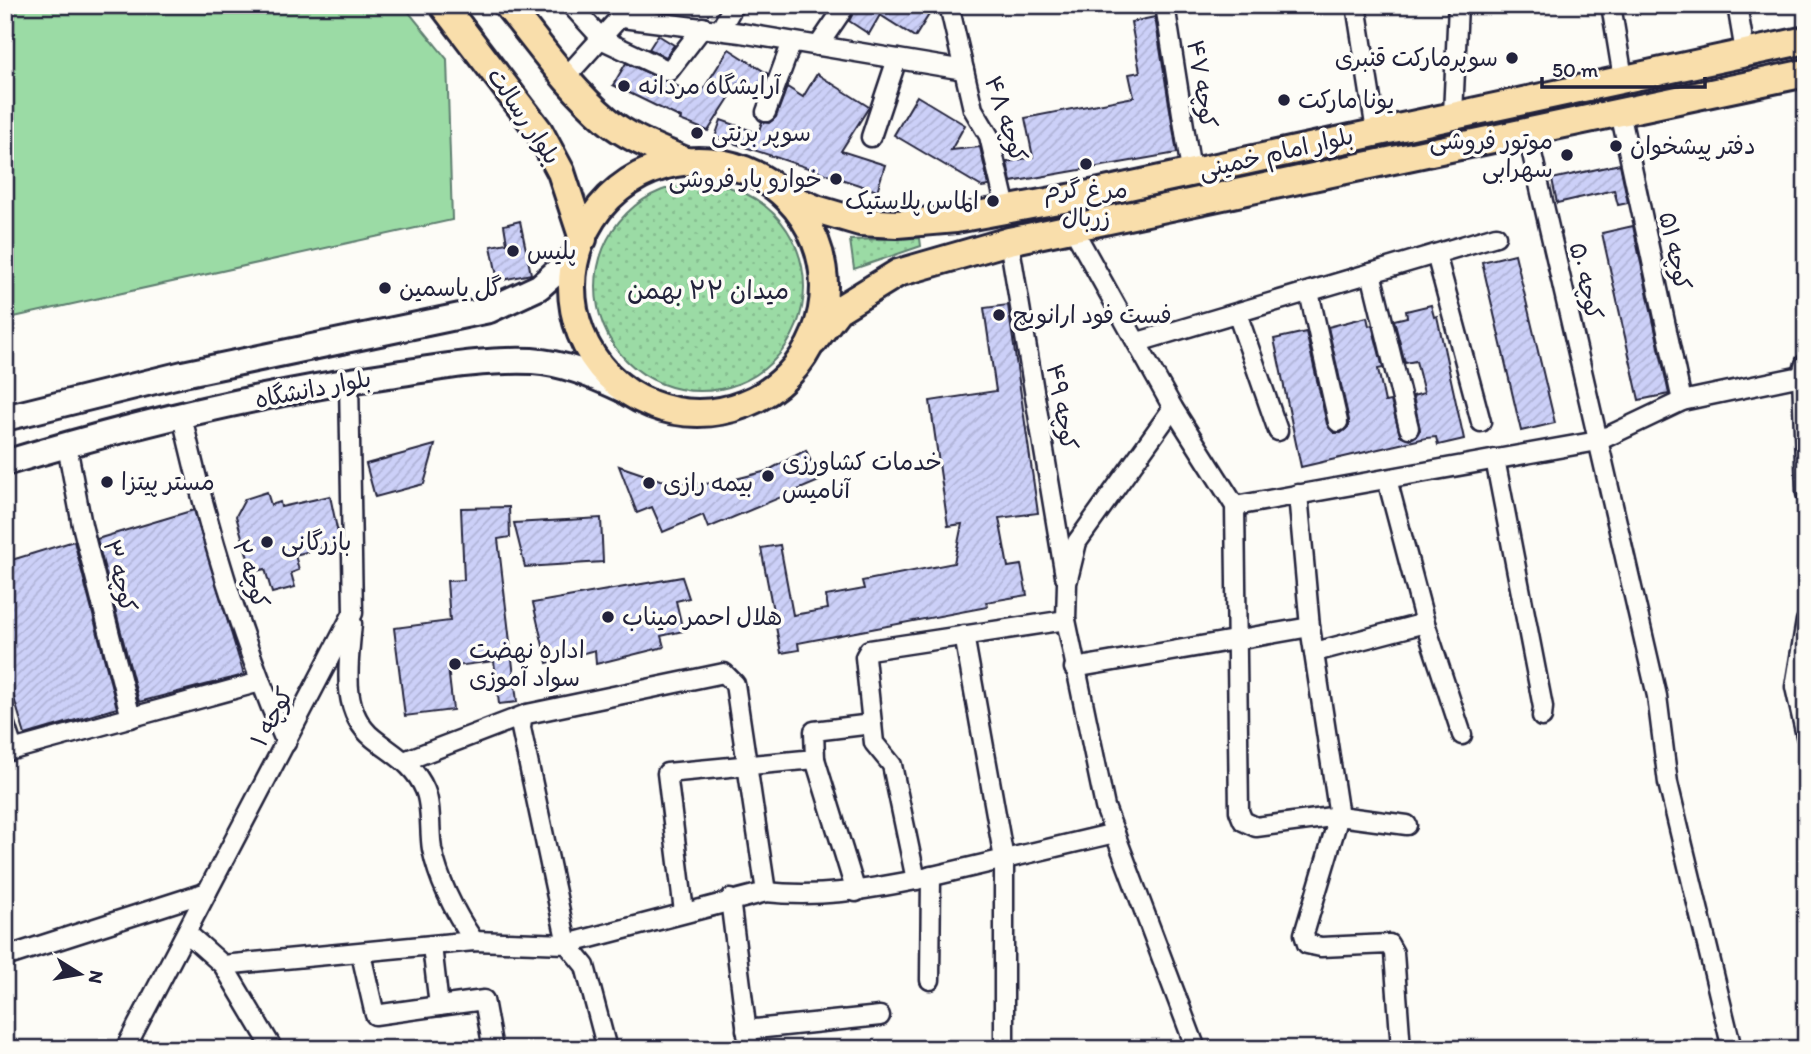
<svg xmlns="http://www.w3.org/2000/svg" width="1811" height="1054" viewBox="0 0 1811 1054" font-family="Itim,'Playpen Sans Arabic',sans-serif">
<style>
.grass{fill:url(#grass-dots);stroke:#5e7e70;stroke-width:2}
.green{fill:#9bdba5;stroke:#5e7e70;stroke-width:2}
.building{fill:url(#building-hatch);stroke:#22223b;stroke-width:2}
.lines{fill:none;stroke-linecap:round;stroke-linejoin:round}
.street-casing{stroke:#22223b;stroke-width:23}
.secondary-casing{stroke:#22223b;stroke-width:30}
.primary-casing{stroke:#22223b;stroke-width:32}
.street{stroke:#fdfcf7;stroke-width:18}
.secondary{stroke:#fdfcf7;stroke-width:24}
.primary{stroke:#f9deab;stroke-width:26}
.poi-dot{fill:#22223b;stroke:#fdfcf7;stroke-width:2.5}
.labels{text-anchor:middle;stroke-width:7;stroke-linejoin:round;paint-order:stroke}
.poi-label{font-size:24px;fill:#22223b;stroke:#fdfcf7;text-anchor:start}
.street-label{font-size:24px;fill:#22223b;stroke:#fdfcf7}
.neighbourhood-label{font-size:26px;fill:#22223b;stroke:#fdfcf7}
</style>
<defs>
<pattern id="grass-dots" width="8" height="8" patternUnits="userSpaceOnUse" patternTransform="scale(1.75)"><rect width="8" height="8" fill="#9bdba5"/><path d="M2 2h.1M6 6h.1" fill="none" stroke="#85bc8f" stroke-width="1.8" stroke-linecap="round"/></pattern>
<pattern id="building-hatch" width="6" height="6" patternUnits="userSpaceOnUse" patternTransform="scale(1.75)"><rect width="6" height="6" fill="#ccd0f8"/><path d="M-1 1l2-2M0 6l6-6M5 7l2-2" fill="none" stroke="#afb2d6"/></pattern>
</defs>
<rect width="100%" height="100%" fill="#fdfcf7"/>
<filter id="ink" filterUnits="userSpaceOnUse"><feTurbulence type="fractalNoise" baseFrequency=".0143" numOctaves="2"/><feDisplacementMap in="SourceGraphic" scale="14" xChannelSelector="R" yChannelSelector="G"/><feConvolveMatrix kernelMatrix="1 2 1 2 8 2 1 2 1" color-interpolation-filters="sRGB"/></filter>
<g filter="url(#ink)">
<g class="grass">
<circle cx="700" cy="287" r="104"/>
<path d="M920 238 921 246 854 269 850 240Z"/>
</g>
<path class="green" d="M5 5H403L447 59 452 220 5 319Z"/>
<g class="building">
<path d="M857 5H935L915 37 880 15 869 34 849 21Z"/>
<path d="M1155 17 1177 153 1011 182 1007 162 1033 157 1025 118 1134 97 1129 74 1140 72 1131 22Z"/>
<path d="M658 35 674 45 666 57 649 49Z"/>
<path d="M729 49 768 74 759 97 738 84 708 131 680 120 681 118 613 85 626 63 699 96Z"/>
<path d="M817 74 869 107 841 151 885 165 877 191 715 137 721 120 758 133 762 122 769 123 776 117 787 87 803 97Z"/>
<path d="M917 96 965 125 951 150 980 147 989 186 982 187 894 135Z"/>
<path d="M1620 164 1628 203 1618 205 1614 190 1557 203 1552 179Z"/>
<path d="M520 221 531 274 498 281 491 246 507 243 504 225Z"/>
<path d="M1633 226 1669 394 1639 400 1602 233Z"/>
<path d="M1515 254 1555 423 1521 431 1482 262Z"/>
<path d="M1008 305 1038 513 999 518 1008 567 1021 565 1027 595 986 602 987 607 798 643 799 650 781 653 761 548 780 545 793 615 828 609 826 596 864 589 862 581 954 563 962 524 948 526 930 401 996 391 984 308Z"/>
<path d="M1431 305 1434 317 1437 316 1464 439 1438 445 1436 437 1426 438 1301 467 1274 339 1306 332 1327 424 1334 433H1341L1349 426V420L1328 327 1367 317 1369 326 1372 325 1383 368 1378 369 1385 402 1391 401 1400 435 1411 439 1420 430 1413 396 1424 393 1416 361 1405 363 1394 320 1407 317 1406 311Z"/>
<path d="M435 445 424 484 375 497 366 464Z"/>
<path d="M806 450 819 481 708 528 703 515 663 532 652 507 637 513 619 466 660 480 703 484 724 482 767 471Z"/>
<path d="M267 492 271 505 280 502 281 507 330 496 340 543 295 555 299 570 291 573 295 587 272 593 265 569 252 572 236 516 245 499Z"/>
<path d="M509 507 510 537 498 539 517 702 499 704 494 661 448 667 453 710 405 716 394 628 450 621 447 581 464 580 461 508Z"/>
<path d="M194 510 244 675 139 702 97 539Z"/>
<path d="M601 518 603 562 525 567 514 523Z"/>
<path d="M74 541 117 708 25 735 5 668V562Z"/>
<path d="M682 577 689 598 676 601 683 631 661 636 664 647 596 664 595 650 547 663 533 603Z"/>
</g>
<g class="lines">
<defs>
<g id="street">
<path d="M571 5 603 40 669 71 703 27"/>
<path d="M949 5 973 109 989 136 1006 208"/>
<path d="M1165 5 1191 171"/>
<path d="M1356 5 1376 131"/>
<path d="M1611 5 1623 78"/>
<path d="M1737 5 1745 52"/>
<path d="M622 18 741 33 964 70"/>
<path d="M720 30 734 5"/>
<path d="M818 46 846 5"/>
<path d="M565 78 631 5"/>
<path d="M766 112 792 42"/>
<path d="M1620 112 1682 401"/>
<path d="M1453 114 1458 5"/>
<path d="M1527 132 1657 696 1668 783 1732 1049"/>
<path d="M871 137 897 59"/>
<path d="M1072 227 1173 408 1235 506 1239 811 1243 821 1256 827 1339 816 1304 934 1307 944 1321 947 1389 944 1394 953 1401 1049"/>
<path d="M1009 241 1065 576"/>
<path d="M1436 254 1481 422"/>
<path d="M1371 273 1409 428"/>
<path d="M1309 292 1338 422"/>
<path d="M1237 313 1278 431"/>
<path d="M1138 342 1496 236"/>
<path d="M1805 364 1802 374 1806 493"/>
<path d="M1173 408 1077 542 1067 583 1066 620 1105 807 1196 1049"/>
<path d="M182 416C207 527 240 638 286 743"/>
<path d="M67 446 82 525 131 718"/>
<path d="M1495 459 1543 707 1542 717"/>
<path d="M1387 479 1425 623 1462 735"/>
<path d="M1298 494 1310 627 1339 816 1407 825"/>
<path d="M1235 506 1598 441 1682 401 1806 375"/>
<path d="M1066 620 869 650 865 657 874 743 892 765 916 880 1115 833"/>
<path d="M1806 621 1795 687 1806 736"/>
<path d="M352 623C349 663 339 710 373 738 394 755 414 764 425 790 432 807 429 831 432 849 439 883 455 913 474 941"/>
<path d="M964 635 1004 859V1049"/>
<path d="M1315 652 1425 623"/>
<path d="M1074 668 1310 627"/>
<path d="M724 673 735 684 766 892 567 944 521 728 522 718 527 714Z"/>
<path d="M5 725 13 749"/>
<path d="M5 752 260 682"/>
<path d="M815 759 856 892"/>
<path d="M407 760 527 714"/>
<path d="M766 892C817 898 866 890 916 880"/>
<path d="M730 899 749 1049"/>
<path d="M684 912 667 773 815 759 814 731 872 724"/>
<path d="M187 933 223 965 474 941 567 944 585 966 607 1049"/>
<path d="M432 946 439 1006 484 1000 493 1049"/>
<path d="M361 954 375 1015 439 1006"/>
<path d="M5 957 207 892"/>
<path d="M223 965 273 1049"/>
<path d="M930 980 931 876"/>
<path d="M746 1030 880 1016"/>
<path d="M125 1049 353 613 349 381"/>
</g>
<g id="secondary">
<path d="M5 418 183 374 489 310 539 287 577 254"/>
<path d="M5 463C130 425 259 394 389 375 435 368 484 359 532 361 565 363 593 376 622 389"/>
</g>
<g id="primary">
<path d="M443 5 539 131 561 172 583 239"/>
<path d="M507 5C539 44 568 87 607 120 628 138 658 149 683 160"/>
<circle cx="698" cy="287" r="126"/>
<path d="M788 197 816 209 860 222 897 224 956 219 1096 193 1806 40"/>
<path d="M814 341 838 310 898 273 1009 241 1806 73"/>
</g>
</defs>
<use href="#street" class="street-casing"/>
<use href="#secondary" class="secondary-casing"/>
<use href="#primary" class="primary-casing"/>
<use href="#street" class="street"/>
<use href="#secondary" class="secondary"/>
<use href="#primary" class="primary"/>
</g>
</g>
<g class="poi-dot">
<circle cx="1512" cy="58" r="7"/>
<circle cx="624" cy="86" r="7"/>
<circle cx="1284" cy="100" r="7"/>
<circle cx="697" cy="133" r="7"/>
<circle cx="1616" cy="146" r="7"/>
<circle cx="1567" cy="155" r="7"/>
<circle cx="1086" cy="164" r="7"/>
<circle cx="836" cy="179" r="7"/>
<circle cx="993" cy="201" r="7"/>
<circle cx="513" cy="251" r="7"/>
<circle cx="385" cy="288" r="7"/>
<circle cx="999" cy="315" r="7"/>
<circle cx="768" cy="476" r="7"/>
<circle cx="107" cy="482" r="7"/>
<circle cx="649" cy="483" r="7"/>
<circle cx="267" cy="542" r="7"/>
<circle cx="608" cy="617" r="7"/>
<circle cx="455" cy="664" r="7"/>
</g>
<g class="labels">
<g class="poi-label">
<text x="1498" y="66" text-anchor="end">سوپرمارکت قنبری</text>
<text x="638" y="94">آرایشگاه مردانه</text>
<text x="1298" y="108">یونا مارکت</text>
<text x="711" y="141">سوپر برنتی</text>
<text x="1553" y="149" text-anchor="end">موتور فروشی<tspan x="1553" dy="28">سهرابی</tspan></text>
<text x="1630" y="154">دفتر پیشخوان</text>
<text x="822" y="187" text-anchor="end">خوارو بار فروشی</text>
<text x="1086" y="198" text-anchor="middle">مرغ گرم<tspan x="1086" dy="28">زربال</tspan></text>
<text x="979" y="209" text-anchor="end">الماس پلاستیک</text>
<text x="527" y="259">پلیس</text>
<text x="399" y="296">گل یاسمین</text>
<text x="1013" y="323">فست فود ارانویچ</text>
<text x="782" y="470">خدمات کشاورزی<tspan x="782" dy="28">آنامیس</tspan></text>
<text x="121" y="490">مستر پیتزا</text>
<text x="663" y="491">بیمه رازی</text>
<text x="281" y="550">بازرگانی</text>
<text x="622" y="625">هلال احمر میناب</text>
<text x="469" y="658">اداره نهضت<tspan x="469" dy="28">سواد آموزی</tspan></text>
</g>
<g class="street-label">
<text transform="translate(1202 84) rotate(81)" y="8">کوچه ۴۷</text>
<text transform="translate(524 116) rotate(56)" y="8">بلوار رسالت</text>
<text transform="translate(1006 119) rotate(72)" y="8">کوچه ۴۸</text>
<text transform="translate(1276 153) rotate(-13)" y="8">بلوار امام خمینی</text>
<text transform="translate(1675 251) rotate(78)" y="8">کوچه ۵۱</text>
<text transform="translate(1586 281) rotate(77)" y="8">کوچه ۵۰</text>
<text transform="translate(313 389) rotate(-11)" y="8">بلوار دانشگاه</text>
<text transform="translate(1062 407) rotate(80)" y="8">کوچه ۴۹</text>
<text transform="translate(251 574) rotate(72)" y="8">کوچه ۲</text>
<text transform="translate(120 576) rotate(76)" y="8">کوچه ۳</text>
<text transform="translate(272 717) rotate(-62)" y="8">کوچه ۱</text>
</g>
<g class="neighbourhood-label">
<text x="708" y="299">میدان ۲۲ بهمن</text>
</g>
</g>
<rect width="1811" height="1054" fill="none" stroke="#fdfcf7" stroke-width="28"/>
<rect x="14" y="14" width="1783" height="1026" fill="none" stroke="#22223b" stroke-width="2.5" filter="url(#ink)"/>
<g transform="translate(80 974) rotate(101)" stroke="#fdfcf7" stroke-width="5" paint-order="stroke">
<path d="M0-5L12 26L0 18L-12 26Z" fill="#22223b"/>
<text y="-10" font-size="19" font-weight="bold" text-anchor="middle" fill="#22223b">N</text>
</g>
<path d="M1542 77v10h163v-10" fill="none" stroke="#22223b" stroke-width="3.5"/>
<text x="1552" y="77" font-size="21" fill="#22223b" stroke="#fdfcf7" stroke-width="5" paint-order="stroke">50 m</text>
</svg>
